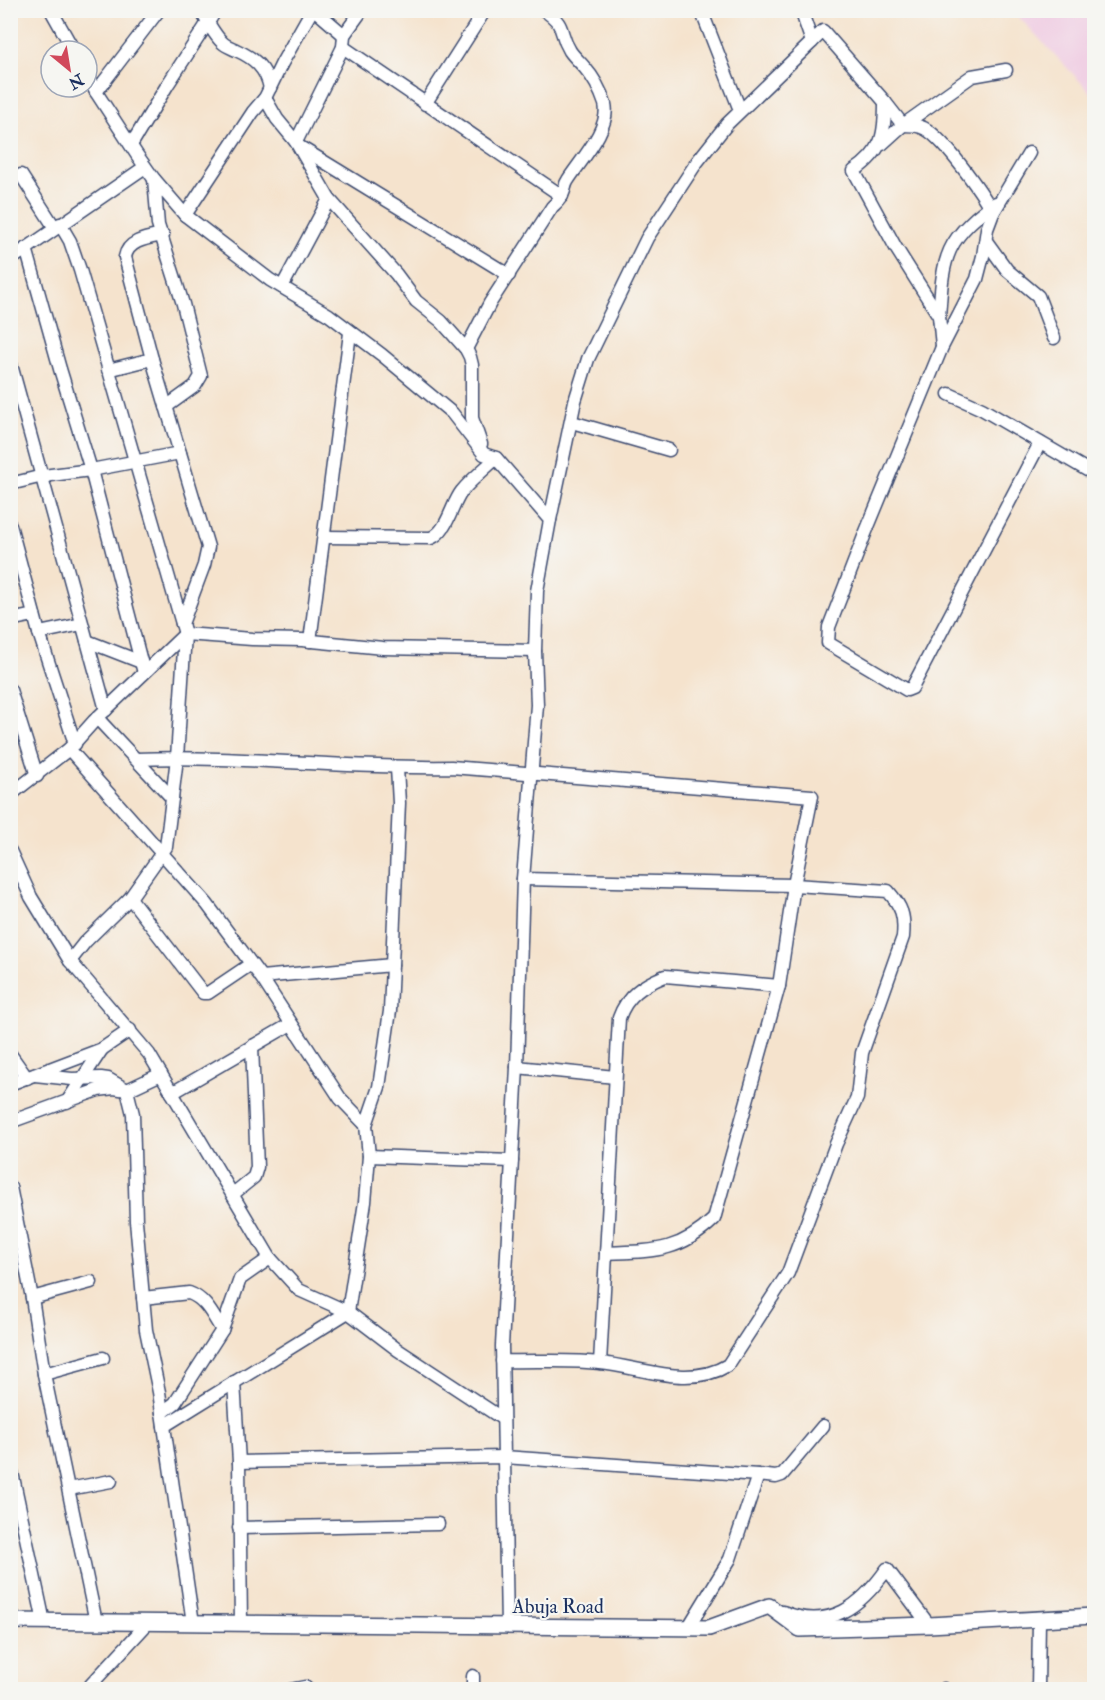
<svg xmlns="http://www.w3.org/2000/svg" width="1105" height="1700" viewBox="0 0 1105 1700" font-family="'IM FELL Double Pica',serif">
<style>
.built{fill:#f0d0e4}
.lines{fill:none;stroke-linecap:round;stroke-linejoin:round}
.minor-casing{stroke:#3c4a6f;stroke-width:15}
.major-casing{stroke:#3c4a6f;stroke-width:18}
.minor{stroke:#fff;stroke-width:12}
.major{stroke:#fff;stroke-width:15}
.labels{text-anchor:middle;stroke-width:4.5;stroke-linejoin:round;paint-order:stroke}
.street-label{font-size:20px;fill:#1b2f5e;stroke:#f6f6f2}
</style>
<rect width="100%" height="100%" fill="#f6f6f2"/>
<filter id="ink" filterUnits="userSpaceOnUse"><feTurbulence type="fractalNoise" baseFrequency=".0167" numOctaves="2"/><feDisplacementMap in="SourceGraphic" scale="12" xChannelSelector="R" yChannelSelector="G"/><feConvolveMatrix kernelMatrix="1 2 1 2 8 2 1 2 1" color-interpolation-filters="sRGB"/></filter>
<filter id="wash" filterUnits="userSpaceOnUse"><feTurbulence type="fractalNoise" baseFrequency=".008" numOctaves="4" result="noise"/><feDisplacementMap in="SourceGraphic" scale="24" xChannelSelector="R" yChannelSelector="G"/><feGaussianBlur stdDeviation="1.35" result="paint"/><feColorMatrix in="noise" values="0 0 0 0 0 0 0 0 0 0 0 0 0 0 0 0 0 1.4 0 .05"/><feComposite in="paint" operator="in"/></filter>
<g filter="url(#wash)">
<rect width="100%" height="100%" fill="#f5e3cd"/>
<path class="built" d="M1013 11H1094V96Z"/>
</g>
<g filter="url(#ink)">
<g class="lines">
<defs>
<g id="minor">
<path d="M51 10 74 51"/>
<path d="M201 10C207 21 214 35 223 43 226 46 232 48 236 50 254 58 266 68 270 88"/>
<path d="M315 10 344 35"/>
<path d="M701 10 740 110"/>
<path d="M801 10 812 42 823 31 885 102C885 135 883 151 854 171L896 248 939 316 942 346"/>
<path d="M343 47 562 196"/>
<path d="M87 75 96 92 137 155 154 179 185 215 270 280 329 315 382 355 452 413 484 454 496 458 550 520 537 591 535 651 537 705 523 879 517 1067 502 1346 507 1627"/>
<path d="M96 92 159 10"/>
<path d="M265 98 277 119 296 142 329 199 396 274 416 301 441 321 466 349 470 357 472 365V418L481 444"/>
<path d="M885 102 903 125C908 125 916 125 921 127 941 133 983 194 993 213"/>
<path d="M425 104 485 10"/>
<path d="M296 142 343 47 344 35 362 10"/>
<path d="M882 144 903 125 972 76 1006 70"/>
<path d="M131 145 168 84 216 10"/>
<path d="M300 147 509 275"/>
<path d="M1029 153 993 213 987 229 983 256 977 279 942 347 865 534 829 627 828 643 907 690 912 688 1040 443"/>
<path d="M21 175 55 228"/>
<path d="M154 179 158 225 183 304 201 376 195 386 166 407"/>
<path d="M185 215 253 112 265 98 282 63 312 10"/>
<path d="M60 224 70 241 80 270 185 634 177 758 166 847 130 898 85 942 70 961"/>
<path d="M163 235C148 238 128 240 125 257L152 359 208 547 204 565 182 624"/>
<path d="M986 241 1007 270 1038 296 1054 338"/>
<path d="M26 248 60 369 91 470 144 673"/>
<path d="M10 260 145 167"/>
<path d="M282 287 329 199"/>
<path d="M939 316C941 295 941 270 950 250 958 232 979 213 996 203"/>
<path d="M466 349 490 303 552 207C556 203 561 199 563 193 565 189 565 184 568 180 580 161 611 128 605 104 601 92 593 77 585 68 580 62 574 57 570 51 557 30 568 27 544 10"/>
<path d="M10 361 106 710"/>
<path d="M108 370 152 359"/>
<path d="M949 394 982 409 1094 474"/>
<path d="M572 422 669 450"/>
<path d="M10 484 43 476 91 470 180 453"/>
<path d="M550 520 575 401 588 359 647 238 697 162 727 124 812 42"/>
<path d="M10 525 39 633 75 744"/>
<path d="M324 537 431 538C448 531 451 505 462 491 472 479 485 469 496 458"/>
<path d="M10 620 34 615"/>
<path d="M39 633 82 624"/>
<path d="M87 641 141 662"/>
<path d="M310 641 350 333"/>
<path d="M10 690 37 776"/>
<path d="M97 718 172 798"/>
<path d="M69 749 207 904 261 977 340 1098 366 1125"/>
<path d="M136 759C241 755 346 769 451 767L812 796 794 885 779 986 714 1219C679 1253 651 1251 606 1253"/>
<path d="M10 795 69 749 94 721 185 634 252 639 302 640 383 648 535 651"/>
<path d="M10 851 31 897 70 961 149 1054 270 1258 299 1290 348 1312 398 1350 503 1419"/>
<path d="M130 898 203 993H208L251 964"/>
<path d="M261 977 392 965"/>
<path d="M10 1054 27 1078"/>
<path d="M517 1067 615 1077"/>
<path d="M35 1075 72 1079 101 1078 108 1079 127 1090 133 1114 136 1221 146 1330 159 1392 193 1623"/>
<path d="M10 1084 102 1049 130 1030"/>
<path d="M172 1093 291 1024"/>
<path d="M67 1102 102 1049"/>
<path d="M10 1122 98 1090 114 1088 127 1090 161 1074"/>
<path d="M369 1156 512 1161"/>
<path d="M10 1187 32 1298 44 1374 96 1622"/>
<path d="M233 1194 254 1177 257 1167 252 1046"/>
<path d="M32 1298 91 1282"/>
<path d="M143 1298 189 1293C206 1299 213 1316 222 1330"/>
<path d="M502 1361C534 1362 568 1359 600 1363 642 1367 689 1389 728 1365L788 1273 836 1144 857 1098 862 1053 903 937C905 916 902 907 888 891L794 885 523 879"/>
<path d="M600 1363 619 1018C627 995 643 985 665 976L779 986"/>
<path d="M44 1374 103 1358"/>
<path d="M234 1382 239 1462 241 1623"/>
<path d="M162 1413 175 1403 222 1330 240 1279 270 1258"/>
<path d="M164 1426 348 1312 365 1202 369 1156 366 1125 379 1087 390 1011 399 803 397 768"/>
<path d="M239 1462 504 1457 758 1475"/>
<path d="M10 1463 44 1622"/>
<path d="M69 1489 111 1481"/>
<path d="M239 1528 438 1524"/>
<path d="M783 1612C830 1631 861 1606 887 1569L929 1625"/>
<path d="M688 1628 730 1559 758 1475 776 1477 782 1475 823 1426"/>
<path d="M86 1690 148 1623"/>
<path d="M290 1690 305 1687 308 1690"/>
<path d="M473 1690V1676"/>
<path d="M944 1690V1689"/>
<path d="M1038 1690 1039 1619"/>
</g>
<path id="major" d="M10 1621 709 1628 769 1606 800 1629 929 1625 1094 1616"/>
</defs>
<use href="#minor" class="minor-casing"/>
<use href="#major" class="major-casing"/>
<use href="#minor" class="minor"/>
<use href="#major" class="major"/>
</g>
</g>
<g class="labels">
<g class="street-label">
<text x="558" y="1613">Abuja Road</text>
</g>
</g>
<rect width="1105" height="1700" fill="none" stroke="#f6f6f2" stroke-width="36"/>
<g transform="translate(69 69) rotate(150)"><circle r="28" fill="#f6f6f2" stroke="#9ea6b7" stroke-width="1.5"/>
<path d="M0-4.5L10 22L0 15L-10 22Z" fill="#d1495b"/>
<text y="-9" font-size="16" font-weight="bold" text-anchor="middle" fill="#1b2f5e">N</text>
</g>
</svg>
